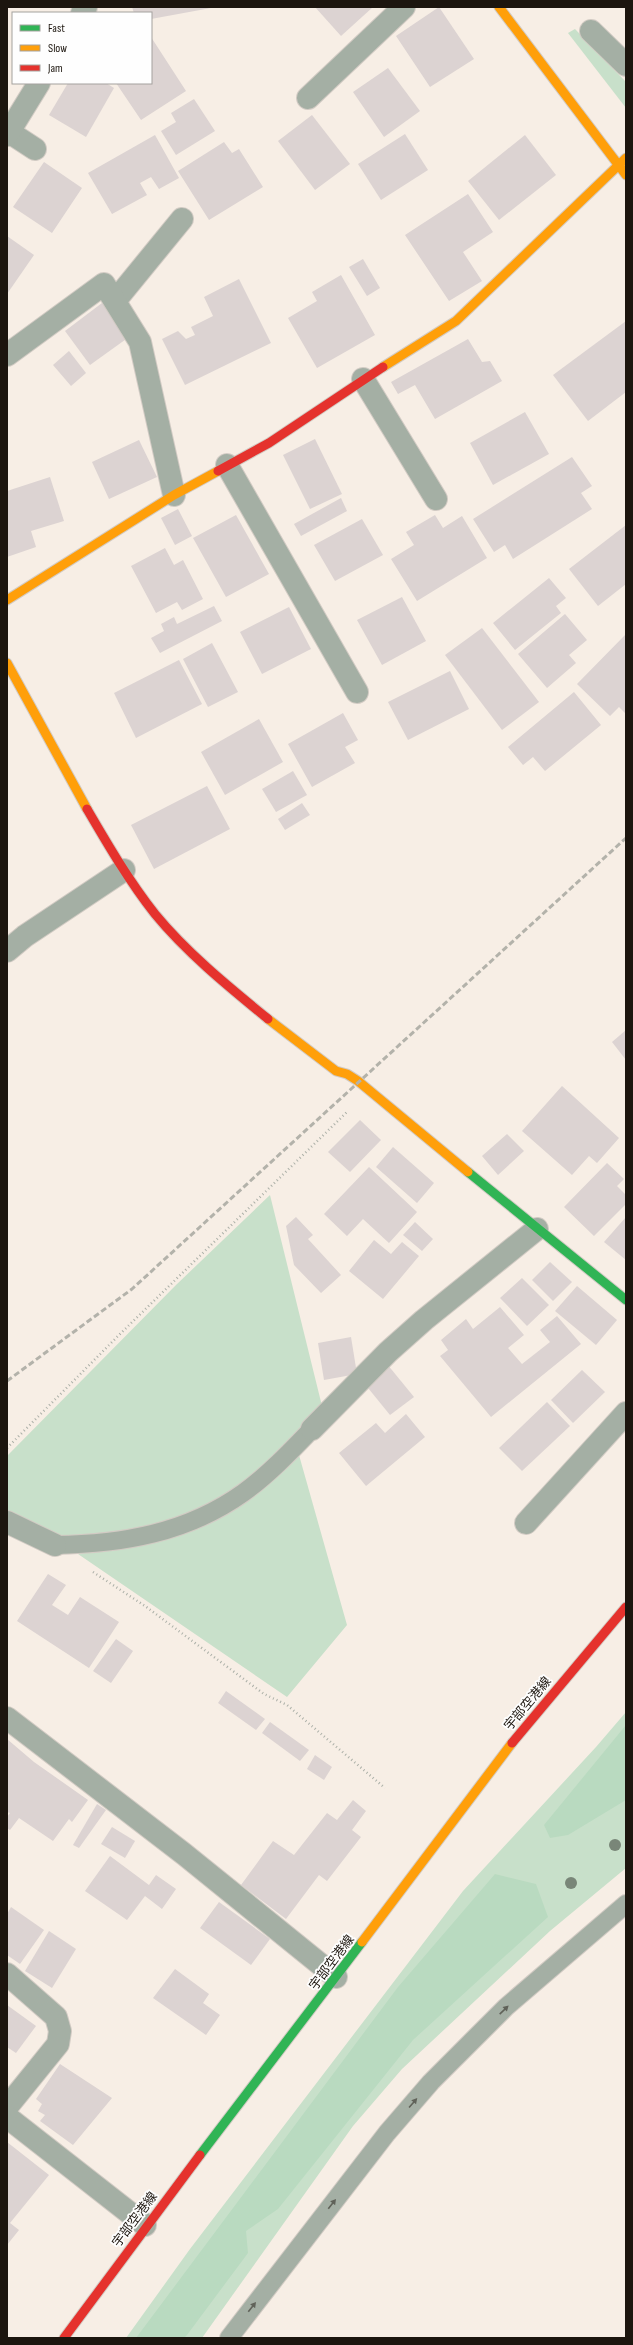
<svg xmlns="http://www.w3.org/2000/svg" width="633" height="2345" viewBox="0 0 633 2345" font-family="'Sofia Sans Condensed','Noto Sans JP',sans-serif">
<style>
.green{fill:#c8e0ca}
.forest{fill:#b9dac0}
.building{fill:#dcd3d2}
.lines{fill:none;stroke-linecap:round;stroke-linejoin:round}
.lane-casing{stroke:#d2cbc4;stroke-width:20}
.street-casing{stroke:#d2cbc4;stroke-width:24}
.fast-casing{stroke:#d2cbc4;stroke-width:11}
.slow-casing{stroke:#d2cbc4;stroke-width:11}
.jam-casing{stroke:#d2cbc4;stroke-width:11}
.path{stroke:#acb0a8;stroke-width:2.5;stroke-dasharray:1 3;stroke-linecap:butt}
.lane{stroke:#a4afa4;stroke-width:18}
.street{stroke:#a4afa4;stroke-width:22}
.fast{stroke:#30b455;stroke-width:9}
.slow{stroke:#ff9f0a;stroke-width:9}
.jam{stroke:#e5322d;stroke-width:9}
.rail{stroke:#b3b2aa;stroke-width:3;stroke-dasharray:6 3;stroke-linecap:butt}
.tree{fill:#798678}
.oneway{fill:#606259}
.labels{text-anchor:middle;stroke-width:3.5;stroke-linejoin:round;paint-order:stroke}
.street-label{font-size:13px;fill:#1c150e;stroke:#fefefe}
</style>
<rect width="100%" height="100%" fill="#f7eee5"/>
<g class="green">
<path d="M575 29 626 82V108L568 33Z"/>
<path d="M270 1195 322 1406 299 1455 347 1625 287 1697 59 1541 7 1514V1456L176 1285Z"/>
<path d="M626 1712V1868L550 1931 402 2069 353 2126 202 2338H126L190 2249 463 1891 596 1747Z"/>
</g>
<g class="forest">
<path d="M626 1725V1800L568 1835 550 1838 544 1825Z"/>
<path d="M495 1874 536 1884 548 1917 413 2040 278 2209 246 2231 248 2253 187 2335 184 2338H136L398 1987Z"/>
</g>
<g class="building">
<path d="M132 7H210L211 8 151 19V13H134Z"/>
<path d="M315 7H373L341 36Z"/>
<path d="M439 7 474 59 430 87 396 36Z"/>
<path d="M151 37 186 91 141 120 116 83H151Z"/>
<path d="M388 68 420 111 384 137 353 92Z"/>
<path d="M68 83H106L114 88 86 137 49 115Z"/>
<path d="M194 99 215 131 176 155 161 131 176 122 171 113Z"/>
<path d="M312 115 350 164 315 190 278 141Z"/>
<path d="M405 134 428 170 381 200 358 164Z"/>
<path d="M155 135 179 178 159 189 151 177 140 183 147 195 112 214 88 173Z"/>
<path d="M525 135 556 175 499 220 468 181Z"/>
<path d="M224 142 232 153 239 149 263 187 209 220 178 171Z"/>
<path d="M44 162 82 188 52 233 13 207Z"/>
<path d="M468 194 493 232 463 252 482 281 449 301 405 235Z"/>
<path d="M7 236 34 255 7 294Z"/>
<path d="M363 259 380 288 367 296 349 267Z"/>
<path d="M341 275 375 335 317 368 288 318 317 301 312 292Z"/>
<path d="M239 279 271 343 185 385 162 339 178 331 186 339 195 335 191 327 213 316 204 297Z"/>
<path d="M102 303 129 337 90 365 65 331Z"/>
<path d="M626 321V392L588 421 553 375Z"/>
<path d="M468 339 482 362 490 361 502 381 435 419 415 385 398 394 391 382Z"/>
<path d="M69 351 86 373 71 386 53 365Z"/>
<path d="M525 412 549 454 493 485 470 443Z"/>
<path d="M315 439 342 494 310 509 283 455Z"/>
<path d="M139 440 157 477 109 499 92 462Z"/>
<path d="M572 457 592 486 581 493 592 509 513 559 505 545 494 552 473 519Z"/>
<path d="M50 477 64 521 31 531 36 547 7 557V491Z"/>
<path d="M341 498 347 511 301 536 294 524Z"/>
<path d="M178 509 192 536 175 545 161 518Z"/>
<path d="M236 515 269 574 226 597 193 538Z"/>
<path d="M435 515 443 528 462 516 487 558 417 601 391 559 414 545 406 532Z"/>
<path d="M362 519 383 555 335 581 314 545Z"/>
<path d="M626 525V584L598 606 569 569Z"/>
<path d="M165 548 174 565 183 560 203 599 182 610 177 602 156 613 131 566Z"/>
<path d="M549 578 566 598 556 606 561 613 515 650 493 623Z"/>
<path d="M402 597 426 641 382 665 357 620Z"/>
<path d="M214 606 222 621 160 653 151 638 164 631 161 624 174 617 177 624Z"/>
<path d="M289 607 311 649 262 674 240 632Z"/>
<path d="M565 614 587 640 569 655 576 663 547 688 518 654Z"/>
<path d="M482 628 539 702 502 730 445 655Z"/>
<path d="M626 634V714L619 707 610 716 577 684Z"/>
<path d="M212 643 238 692 208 707 183 659Z"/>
<path d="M179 660 202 704 136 738 114 693Z"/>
<path d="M450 671 469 709 408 740 388 702Z"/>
<path d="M574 692 601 725 545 771 533 757 523 765 508 747Z"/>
<path d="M343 713 358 740 345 747 355 763 312 787 288 744Z"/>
<path d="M259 719 283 762 225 795 201 752Z"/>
<path d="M293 771 307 795 276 812 262 789Z"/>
<path d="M207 786 230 829 154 869 131 825Z"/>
<path d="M302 803 310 815 285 830 278 819Z"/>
<path d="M626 1030V1060L612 1042Z"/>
<path d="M562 1086 619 1138 597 1163 589 1156 572 1175 522 1131Z"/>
<path d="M360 1120 381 1140 350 1172 328 1152Z"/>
<path d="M507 1134 524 1151 498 1175 482 1156Z"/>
<path d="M393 1147 434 1183 417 1203 376 1167Z"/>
<path d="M607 1163 624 1179 617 1186 626 1195V1204L594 1236 564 1207Z"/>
<path d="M369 1167 417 1212 389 1243 363 1219 347 1236 324 1214Z"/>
<path d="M296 1217 313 1235 308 1239 341 1275 321 1293 294 1265 286 1226Z"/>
<path d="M626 1217V1260L604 1242Z"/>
<path d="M415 1222 433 1239 422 1251 403 1235Z"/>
<path d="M374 1240 391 1254 402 1242 419 1256 383 1299 349 1271Z"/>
<path d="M550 1262 572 1282 553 1301 532 1280Z"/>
<path d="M522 1278 549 1305 527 1326 500 1298Z"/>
<path d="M577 1286 617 1320 596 1345 555 1311Z"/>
<path d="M500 1307 524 1335 508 1348 522 1364 550 1342 540 1330 557 1316 581 1344 491 1417 440 1356 448 1350 441 1340 466 1319 473 1329Z"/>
<path d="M351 1337 357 1374 324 1380 318 1343Z"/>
<path d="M387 1364 414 1397 390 1415 364 1383Z"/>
<path d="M582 1370 605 1392 573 1423 551 1400Z"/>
<path d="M547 1402 570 1426 522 1471 499 1448Z"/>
<path d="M406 1414 425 1437 366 1486 339 1453 376 1423 385 1433Z"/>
<path d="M48 1574 66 1585 52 1605 68 1615 80 1597 119 1622 89 1668 17 1621Z"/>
<path d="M116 1639 133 1651 111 1683 93 1671Z"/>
<path d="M226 1691 265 1719 256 1730 218 1703Z"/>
<path d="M270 1722 309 1750 300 1761 262 1733Z"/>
<path d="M7 1739 34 1762 88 1800 72 1822 69 1819 53 1841 19 1818 10 1830 7 1828V1817L10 1813 7 1812Z"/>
<path d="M315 1755 332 1767 324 1780 307 1769Z"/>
<path d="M353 1800 366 1811 352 1830 361 1837 327 1881 319 1875 286 1919 241 1885 273 1841 294 1855 327 1813 337 1820Z"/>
<path d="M97 1804 106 1810 79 1848 73 1845Z"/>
<path d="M112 1827 135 1841 125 1858 101 1844Z"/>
<path d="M110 1856 149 1885 156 1875 176 1889 162 1909 145 1896 127 1920 85 1891Z"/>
<path d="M219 1902 270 1939 251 1965 200 1928Z"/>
<path d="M11 1907 44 1930 20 1964 7 1955V1914Z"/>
<path d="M49 1931 76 1949 52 1988 25 1971Z"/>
<path d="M175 1969 209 1994 203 2003 220 2015 206 2035 153 1998Z"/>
<path d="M7 2005 36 2026 16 2053 7 2047Z"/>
<path d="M60 2064 112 2098 73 2145 40 2121 45 2115 38 2111 42 2104 36 2099Z"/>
<path d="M7 2142 49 2175 10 2223 19 2230 7 2245Z"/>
</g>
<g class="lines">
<defs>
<g id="lane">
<path d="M55 1545C122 1544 187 1533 243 1493 268 1475 290 1452 312 1429"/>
<path d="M229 2338 387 2133 431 2082 506 2007 626 1904"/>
</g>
<g id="street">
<path d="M82 13 86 7"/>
<path d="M591 31 626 65"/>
<path d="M308 98 404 7"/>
<path d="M9 132 35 149"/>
<path d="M7 135 39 83"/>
<path d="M115 301 182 219"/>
<path d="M7 355 104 284 140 342 174 495"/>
<path d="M363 379 436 499"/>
<path d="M227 465 357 692"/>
<path d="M7 951 25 936 124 870"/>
<path d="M312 1429 388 1352 424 1320 537 1229"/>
<path d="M7 1522 55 1545"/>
<path d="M526 1523 626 1413"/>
<path d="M7 1718 184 1854 336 1977"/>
<path d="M7 1974 56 2017 60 2031 58 2044 7 2107"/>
<path d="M7 2117 145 2225"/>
</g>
<g id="fast">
<path d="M468 1172 626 1300"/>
<path d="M200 2155 362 1942"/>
</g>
<g id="slow">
<path d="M499 7 626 175"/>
<path d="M383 367 456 321 626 158"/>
<path d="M7 600 174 495 218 471"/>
<path d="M7 663 87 809"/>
<path d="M268 1019 336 1071 347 1074 358 1081 468 1172"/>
<path d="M362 1942 512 1743"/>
</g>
<g id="jam">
<path d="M218 471 269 443 383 367"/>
<path d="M87 809C108 845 129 881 155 914 187 953 229 987 268 1019"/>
<path d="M512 1743 626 1607"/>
<path d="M64 2338 200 2155"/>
</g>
</defs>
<use href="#lane" class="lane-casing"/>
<use href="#street" class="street-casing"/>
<use href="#fast" class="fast-casing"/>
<use href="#slow" class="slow-casing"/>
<use href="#jam" class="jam-casing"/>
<g class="path">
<path d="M7 1448 120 1334 348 1111"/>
<path d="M93 1572 145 1606 264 1694 287 1705 385 1788"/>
</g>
<use href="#lane" class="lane"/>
<use href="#street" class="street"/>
<use href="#fast" class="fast"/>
<use href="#slow" class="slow"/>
<use href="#jam" class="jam"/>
<path class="rail" d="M7 1381 132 1289 626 838"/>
</g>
<g class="tree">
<circle cx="615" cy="1845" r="6"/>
<circle cx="571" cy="1883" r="6"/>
</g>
<defs><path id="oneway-solid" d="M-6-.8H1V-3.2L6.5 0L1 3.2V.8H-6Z"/></defs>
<g class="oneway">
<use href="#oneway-solid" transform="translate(504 2010) rotate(-44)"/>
<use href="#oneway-solid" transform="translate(413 2103) rotate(-49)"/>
<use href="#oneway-solid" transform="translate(332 2204) rotate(-52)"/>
<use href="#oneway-solid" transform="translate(252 2307) rotate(-52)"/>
</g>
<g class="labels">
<g class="street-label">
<text transform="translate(527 1703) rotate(-50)" y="5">宇部空港線</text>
<text transform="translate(331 1962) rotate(-53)" y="5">宇部空港線</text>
<text transform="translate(134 2219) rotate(-53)" y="5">宇部空港線</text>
</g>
</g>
<rect width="633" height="2345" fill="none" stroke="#1c150e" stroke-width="16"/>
<rect x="12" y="12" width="140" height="72" fill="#fefefe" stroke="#a4a19e"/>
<rect x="20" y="25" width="20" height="6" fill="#30b455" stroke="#a4a19e"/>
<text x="48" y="32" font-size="12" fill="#1c150e">Fast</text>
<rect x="20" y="45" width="20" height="6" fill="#ff9f0a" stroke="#a4a19e"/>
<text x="48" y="52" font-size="12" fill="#1c150e">Slow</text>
<rect x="20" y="65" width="20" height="6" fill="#e5322d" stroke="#a4a19e"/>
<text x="48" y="72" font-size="12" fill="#1c150e">Jam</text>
</svg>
